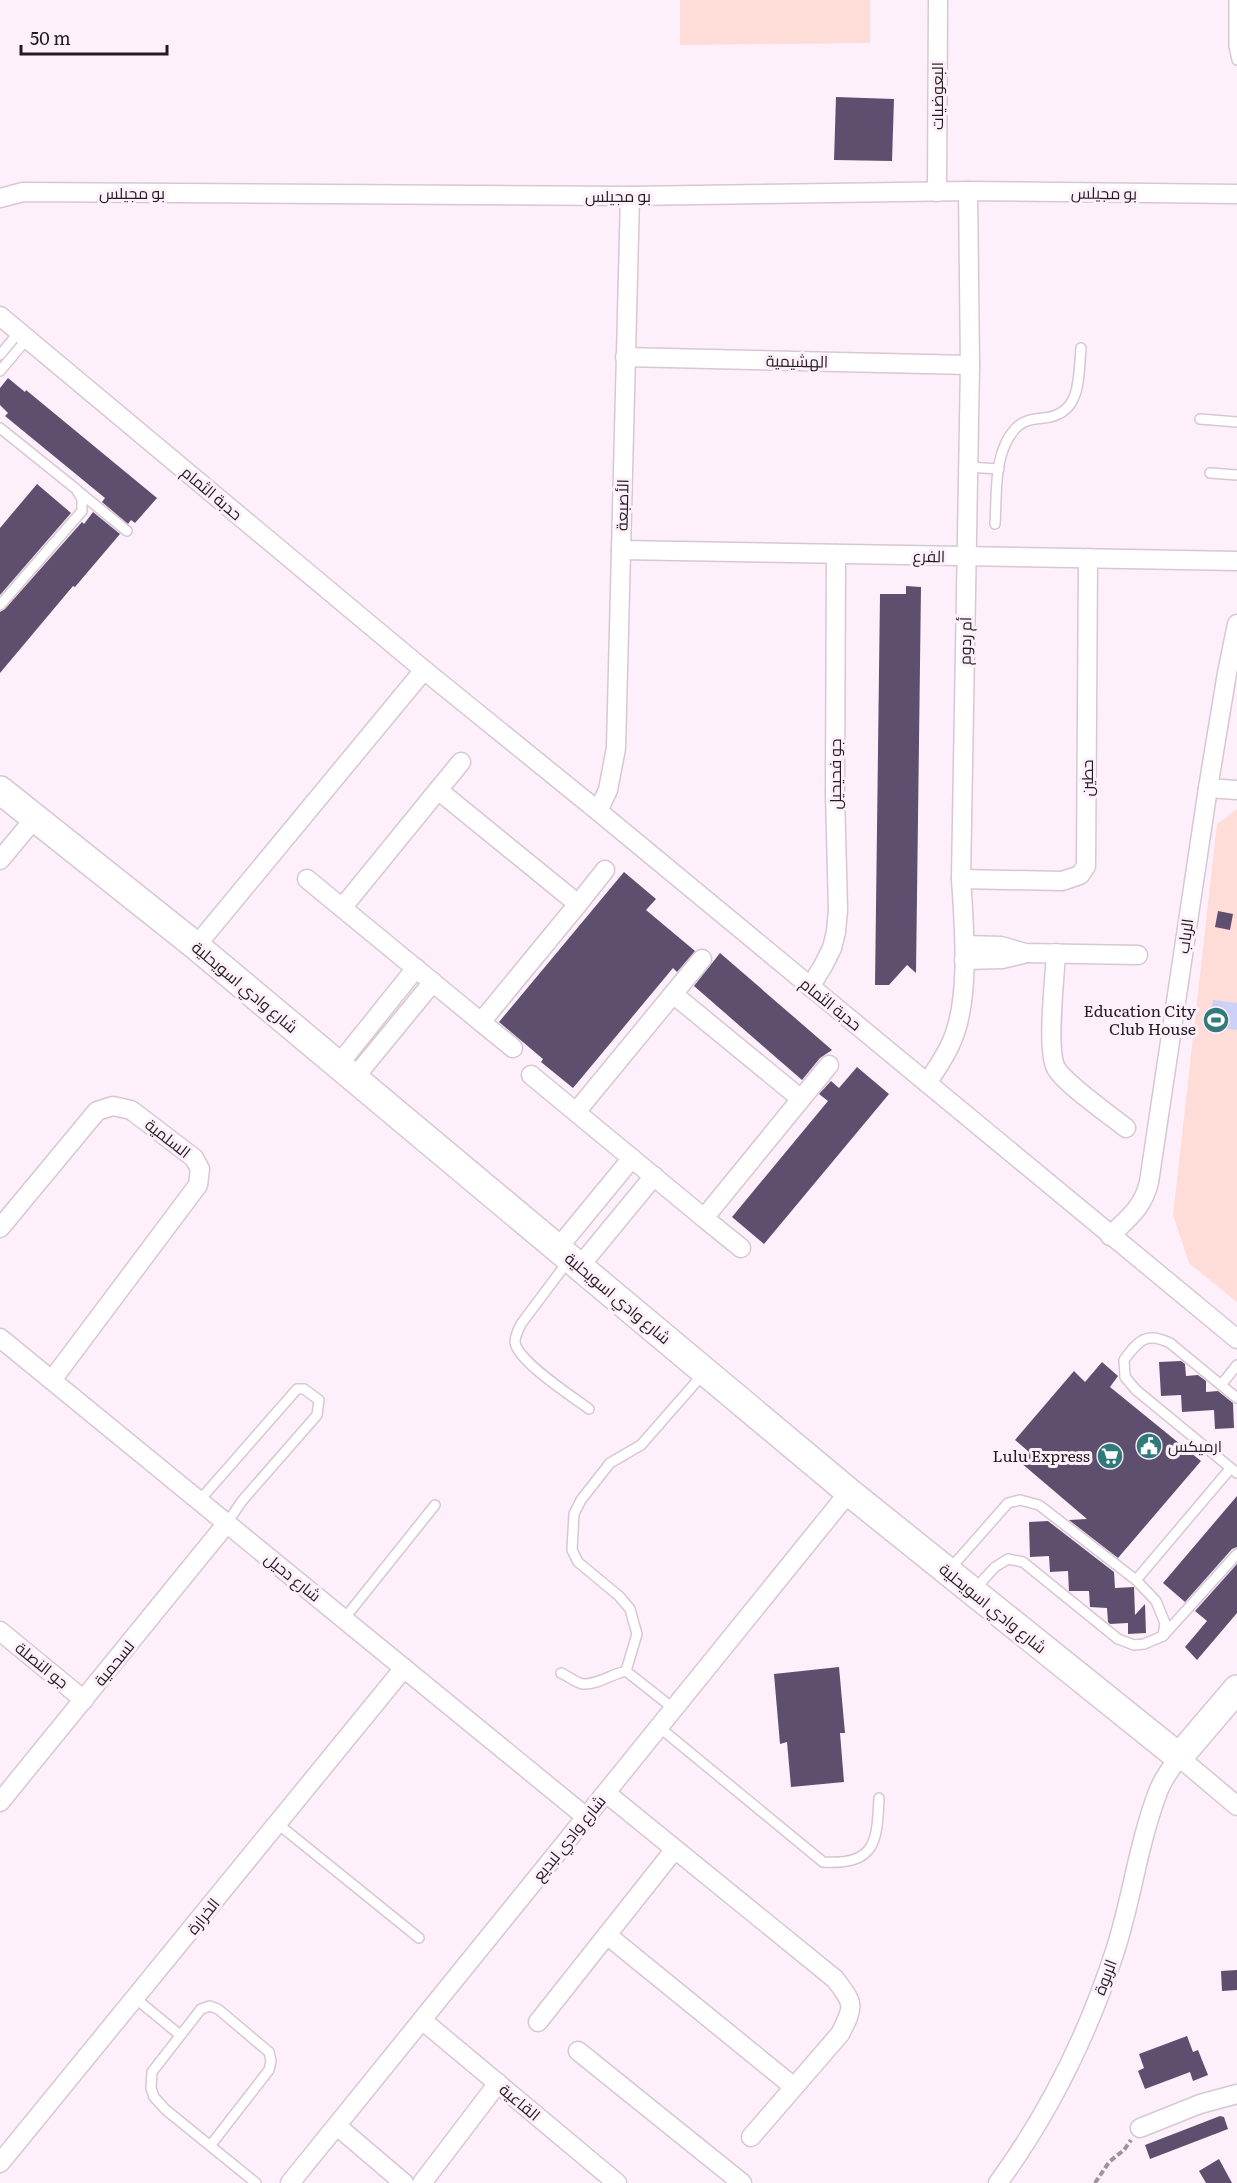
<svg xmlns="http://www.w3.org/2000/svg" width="1237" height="2183" viewBox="0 0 1237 2183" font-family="Literata,Cairo,serif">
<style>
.green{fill:#fedcd7}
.water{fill:#ccd1f7}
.building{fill:#5e4f6e}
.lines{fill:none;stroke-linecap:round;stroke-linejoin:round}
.lane-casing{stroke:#d7c7d4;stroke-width:12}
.street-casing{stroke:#d7c7d4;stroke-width:21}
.secondary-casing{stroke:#d7c7d4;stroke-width:30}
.path{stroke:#9d939b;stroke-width:4;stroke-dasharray:6 3;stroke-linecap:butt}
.lane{stroke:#fff;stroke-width:9}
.street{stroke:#fff;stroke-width:18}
.secondary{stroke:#fff;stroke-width:27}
.labels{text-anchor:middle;stroke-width:6;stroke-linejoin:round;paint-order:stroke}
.street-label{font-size:16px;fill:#221c21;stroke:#fef0fb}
.poi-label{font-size:16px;fill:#221c21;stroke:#fef0fb;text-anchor:end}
</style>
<rect width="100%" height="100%" fill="#fef0fb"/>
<g class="green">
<path d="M680 0H870V43L680 45Z"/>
<path d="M1237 809V1302L1189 1263 1173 1215 1217 824Z"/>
</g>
<path class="water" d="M1213 1000 1237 1003V1030L1209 1026Z"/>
<g class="building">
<path d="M836 97 894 99 892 161 834 160Z"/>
<path d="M8 378 25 392 26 390 157 498 135 523 131 520 128 524 102 502 105 498 5 416 8 413 0 405V388Z"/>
<path d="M37 484 71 513 0 595V528Z"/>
<path d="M93 512 120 534 75 587 73 586 0 673V612L5 609 82 522 84 524Z"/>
<path d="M906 586 921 587 916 973 907 965 889 985H875L880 594H906Z"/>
<path d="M624 872 656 899 646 910 695 951 677 972 673 968 573 1088 541 1062 543 1059 499 1022Z"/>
<path d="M1218 911 1233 914 1230 930 1215 927Z"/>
<path d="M720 953 832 1050 820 1058 802 1080 694 986Z"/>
<path d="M857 1067 889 1094 764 1244 732 1217 828 1101 819 1094 831 1081 839 1088Z"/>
<path d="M1181 1361 1185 1364 1186 1376 1198 1375 1206 1381V1392L1218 1391 1233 1403 1234 1428 1215 1429 1214 1410 1182 1412 1181 1395 1161 1396 1159 1362Z"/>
<path d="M1102 1362 1118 1376 1110 1387 1201 1461 1118 1558 1069 1520 1087 1519 1020 1462 1029 1452 1015 1440 1074 1371 1085 1382Z"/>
<path d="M1237 1496V1547L1232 1549 1185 1602 1163 1583Z"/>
<path d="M1048 1521 1114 1572 1115 1588 1134 1587 1135 1615 1145 1604 1146 1633 1128 1634V1623L1110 1624 1108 1622 1107 1608 1090 1607 1089 1591H1069L1068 1571 1050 1572 1049 1556 1030 1557 1029 1522Z"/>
<path d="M1237 1564V1613L1197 1660 1185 1647 1207 1621 1195 1611Z"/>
<path d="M839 1667 845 1733H840L844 1782 791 1787 787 1742 780 1744 774 1674Z"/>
<path d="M1237 1970V1990L1222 1991 1221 1971Z"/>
<path d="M1187 2036 1193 2052 1198 2050 1208 2075 1193 2081 1190 2072 1145 2089 1138 2071 1144 2068 1139 2054Z"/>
<path d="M1220 2116 1224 2117 1228 2129 1150 2159 1145 2145Z"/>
<path d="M1219 2159 1232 2183H1206L1199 2171Z"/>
</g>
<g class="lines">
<defs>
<g id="lane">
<path d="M1234 0V46L1237 60"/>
<path d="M0 355 19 332"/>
<path d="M0 371 27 339"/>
<path d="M1200 419 1237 422"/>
<path d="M0 428 76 489 82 499V511L0 605"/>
<path d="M968 467 999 469"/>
<path d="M1210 473 1237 475"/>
<path d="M78 491 127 531"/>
<path d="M995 524C997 495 993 453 1015 429 1023 420 1033 419 1044 418 1082 414 1078 378 1081 348"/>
<path d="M569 1260 521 1324C518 1330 515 1336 515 1342 517 1361 573 1397 589 1409"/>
<path d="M1221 1385 1237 1365"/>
<path d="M1237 1398 1170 1343C1146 1331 1138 1341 1124 1360L1125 1377 1136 1390 1237 1473"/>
<path d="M199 1501 297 1389H304L319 1400 317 1415 242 1501 227 1523"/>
<path d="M949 1570 1008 1503 1020 1500 1039 1505 1136 1580 1156 1601 1165 1623 1163 1636"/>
<path d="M1136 1580 1230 1469"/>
<path d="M974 1590 995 1567 1008 1559 1023 1562 1118 1639 1134 1645 1144 1644 1163 1636 1237 1554"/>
<path d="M344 1619 435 1505"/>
<path d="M626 1671 674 1709"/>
<path d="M561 1673C568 1676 576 1683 583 1684 597 1685 612 1674 626 1671L637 1634 630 1609 619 1596 578 1562 572 1550 574 1514 581 1500 610 1463 641 1445 704 1373"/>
<path d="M659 1727 823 1862C876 1865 877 1842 879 1798"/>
<path d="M278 1824 419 1938"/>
<path d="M135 1998 180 2035"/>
<path d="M210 2146 269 2070 271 2061 269 2052 218 2009 210 2006 201 2009 152 2072 151 2088 154 2097 166 2110 256 2183"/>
</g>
<g id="street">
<path d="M937 192 938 0"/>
<path d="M0 198 23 192 630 196 968 191 1237 194"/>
<path d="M0 316 424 670 598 811 1237 1339"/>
<path d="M625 357 970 365"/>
<path d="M621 550 1237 561"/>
<path d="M1208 788 1237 790"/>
<path d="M438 790 461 762"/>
<path d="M598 811 608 790 616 748 630 196"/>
<path d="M0 860 35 818"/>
<path d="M307 879 481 1022 578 904 438 790 342 908"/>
<path d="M961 879 1062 881 1080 875 1086 866 1088 558"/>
<path d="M578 904 605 870"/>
<path d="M965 945 1001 946 1025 953 1138 955"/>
<path d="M196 946 424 670"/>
<path d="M1056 953C1055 978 1046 1049 1056 1068 1064 1083 1111 1116 1126 1128"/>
<path d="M964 960 1002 959 1023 954"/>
<path d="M810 987 823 966 832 948 836 932 838 910 835 794 836 554"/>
<path d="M673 994 702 959"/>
<path d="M481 1022 513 1048"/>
<path d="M339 1064 416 968"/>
<path d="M531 1075 704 1218 801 1099 673 994 576 1112"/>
<path d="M355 1077 433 982"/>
<path d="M927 1083C936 1070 945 1057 951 1043 971 1000 964 926 961 879L970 365 968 191"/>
<path d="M801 1099 829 1065"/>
<path d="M704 1218 741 1248"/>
<path d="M0 1228 97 1111 113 1106 131 1110 194 1158 200 1169 198 1185 52 1380"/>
<path d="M1110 1236C1128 1218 1143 1208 1149 1182L1208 788 1227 673 1237 624"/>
<path d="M558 1248 632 1158"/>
<path d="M580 1266 654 1176"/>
<path d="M0 1338 586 1817"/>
<path d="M0 1631 84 1700"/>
<path d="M606 1793 835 1979C854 2004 855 2005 840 2034L751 2137"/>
<path d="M0 1802 227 1523"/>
<path d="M607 1935 794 2087"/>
<path d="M422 2020 617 2183"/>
<path d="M538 2022 675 1849"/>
<path d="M578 2051 742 2183"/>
<path d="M337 2126 404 2183"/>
<path d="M1140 2128 1200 2104 1237 2094"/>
<path d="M0 2163 404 1668"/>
<path d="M290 2183 849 1492"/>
<path d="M422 2183 498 2083"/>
<path d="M998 2183C1049 2113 1088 2034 1115 1951 1132 1899 1138 1844 1158 1792 1162 1780 1171 1768 1179 1757L1237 1806"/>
</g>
<path id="secondary" d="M0 790 196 946 849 1492 1179 1757 1237 1689"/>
</defs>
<use href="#lane" class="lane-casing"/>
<use href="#street" class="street-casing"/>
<use href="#secondary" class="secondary-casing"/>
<path class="path" d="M1095 2183 1109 2162 1124 2150 1131 2140"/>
<use href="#lane" class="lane"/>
<use href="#street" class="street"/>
<use href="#secondary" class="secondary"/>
</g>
<defs>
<symbol id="stadium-disc" viewBox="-11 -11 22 22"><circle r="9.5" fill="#307a7c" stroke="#fef0fb"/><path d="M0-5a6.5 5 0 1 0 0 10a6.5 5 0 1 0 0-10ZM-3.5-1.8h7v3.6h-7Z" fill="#fff"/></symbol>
<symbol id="civic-disc" viewBox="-11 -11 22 22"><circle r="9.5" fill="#307a7c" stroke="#fef0fb"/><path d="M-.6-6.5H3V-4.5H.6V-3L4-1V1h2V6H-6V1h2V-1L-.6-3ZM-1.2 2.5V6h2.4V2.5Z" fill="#fff"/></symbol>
<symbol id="supermarket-disc" viewBox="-11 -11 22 22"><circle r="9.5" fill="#307a7c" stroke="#fef0fb"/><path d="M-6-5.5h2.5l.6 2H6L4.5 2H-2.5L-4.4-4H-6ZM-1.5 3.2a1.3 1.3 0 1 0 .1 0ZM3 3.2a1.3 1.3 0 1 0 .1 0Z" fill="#fff"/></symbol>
</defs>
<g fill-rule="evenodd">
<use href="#stadium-disc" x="1201" y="1005" width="30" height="30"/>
<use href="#civic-disc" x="1134" y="1431" width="30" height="30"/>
<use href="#supermarket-disc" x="1095" y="1441" width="30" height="30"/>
</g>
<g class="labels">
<g class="street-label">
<text transform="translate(937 96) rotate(-90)" y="6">البعوضيات</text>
<text x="132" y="199">بو مجيلس</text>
<text transform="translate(1104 193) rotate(1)" y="6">بو مجيلس</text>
<text x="618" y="202">بو مجيلس</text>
<text transform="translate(797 361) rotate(1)" y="6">الهشيمية</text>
<text transform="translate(212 493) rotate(40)" y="6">حدبة الثمام</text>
<text transform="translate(622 505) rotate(-89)" y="6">الأصبعة</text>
<text transform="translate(929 556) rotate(1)" y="6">الفرع</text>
<text transform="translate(965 641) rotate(-89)" y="6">أم ردوم</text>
<text transform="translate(835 774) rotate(-90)" y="6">جو فحيحيل</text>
<text transform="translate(1087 778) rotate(-90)" y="6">حطين</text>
<text transform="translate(1185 936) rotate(-82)" y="6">الرباب</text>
<text transform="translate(245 987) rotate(40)" y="6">شارع وادي اسويحلية</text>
<text transform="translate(831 1004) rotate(39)" y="6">حدبة الثمام</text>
<text transform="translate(168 1138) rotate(38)" y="6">السلمية</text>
<text transform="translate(618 1298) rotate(40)" y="6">شارع وادي اسويحلية</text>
<text transform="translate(293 1577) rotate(39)" y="6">شارع دحيل</text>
<text transform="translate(993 1608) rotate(39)" y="6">شارع وادي اسويحلية</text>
<text transform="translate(114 1663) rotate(-51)" y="6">لسحمية</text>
<text transform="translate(42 1665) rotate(39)" y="6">جو النصلة</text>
<text transform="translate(569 1838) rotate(-51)" y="6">شارع وادي لبديع</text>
<text transform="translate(203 1916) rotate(-51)" y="6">الخرارة</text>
<text transform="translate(1105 1977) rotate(-69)" y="6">الربوة</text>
<text transform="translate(520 2102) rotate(40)" y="6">القاعية</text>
</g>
<g class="poi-label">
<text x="1196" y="1017">Education City<tspan x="1196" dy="18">Club House</tspan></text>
<text x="1168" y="1452" text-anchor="start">ارميكس</text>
<text x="1090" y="1462">Lulu Express</text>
</g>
</g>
<path d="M21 45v9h146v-9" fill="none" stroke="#221c21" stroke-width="3"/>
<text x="30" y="45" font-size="18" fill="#221c21" stroke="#fef0fb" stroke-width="4.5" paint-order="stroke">50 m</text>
</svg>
